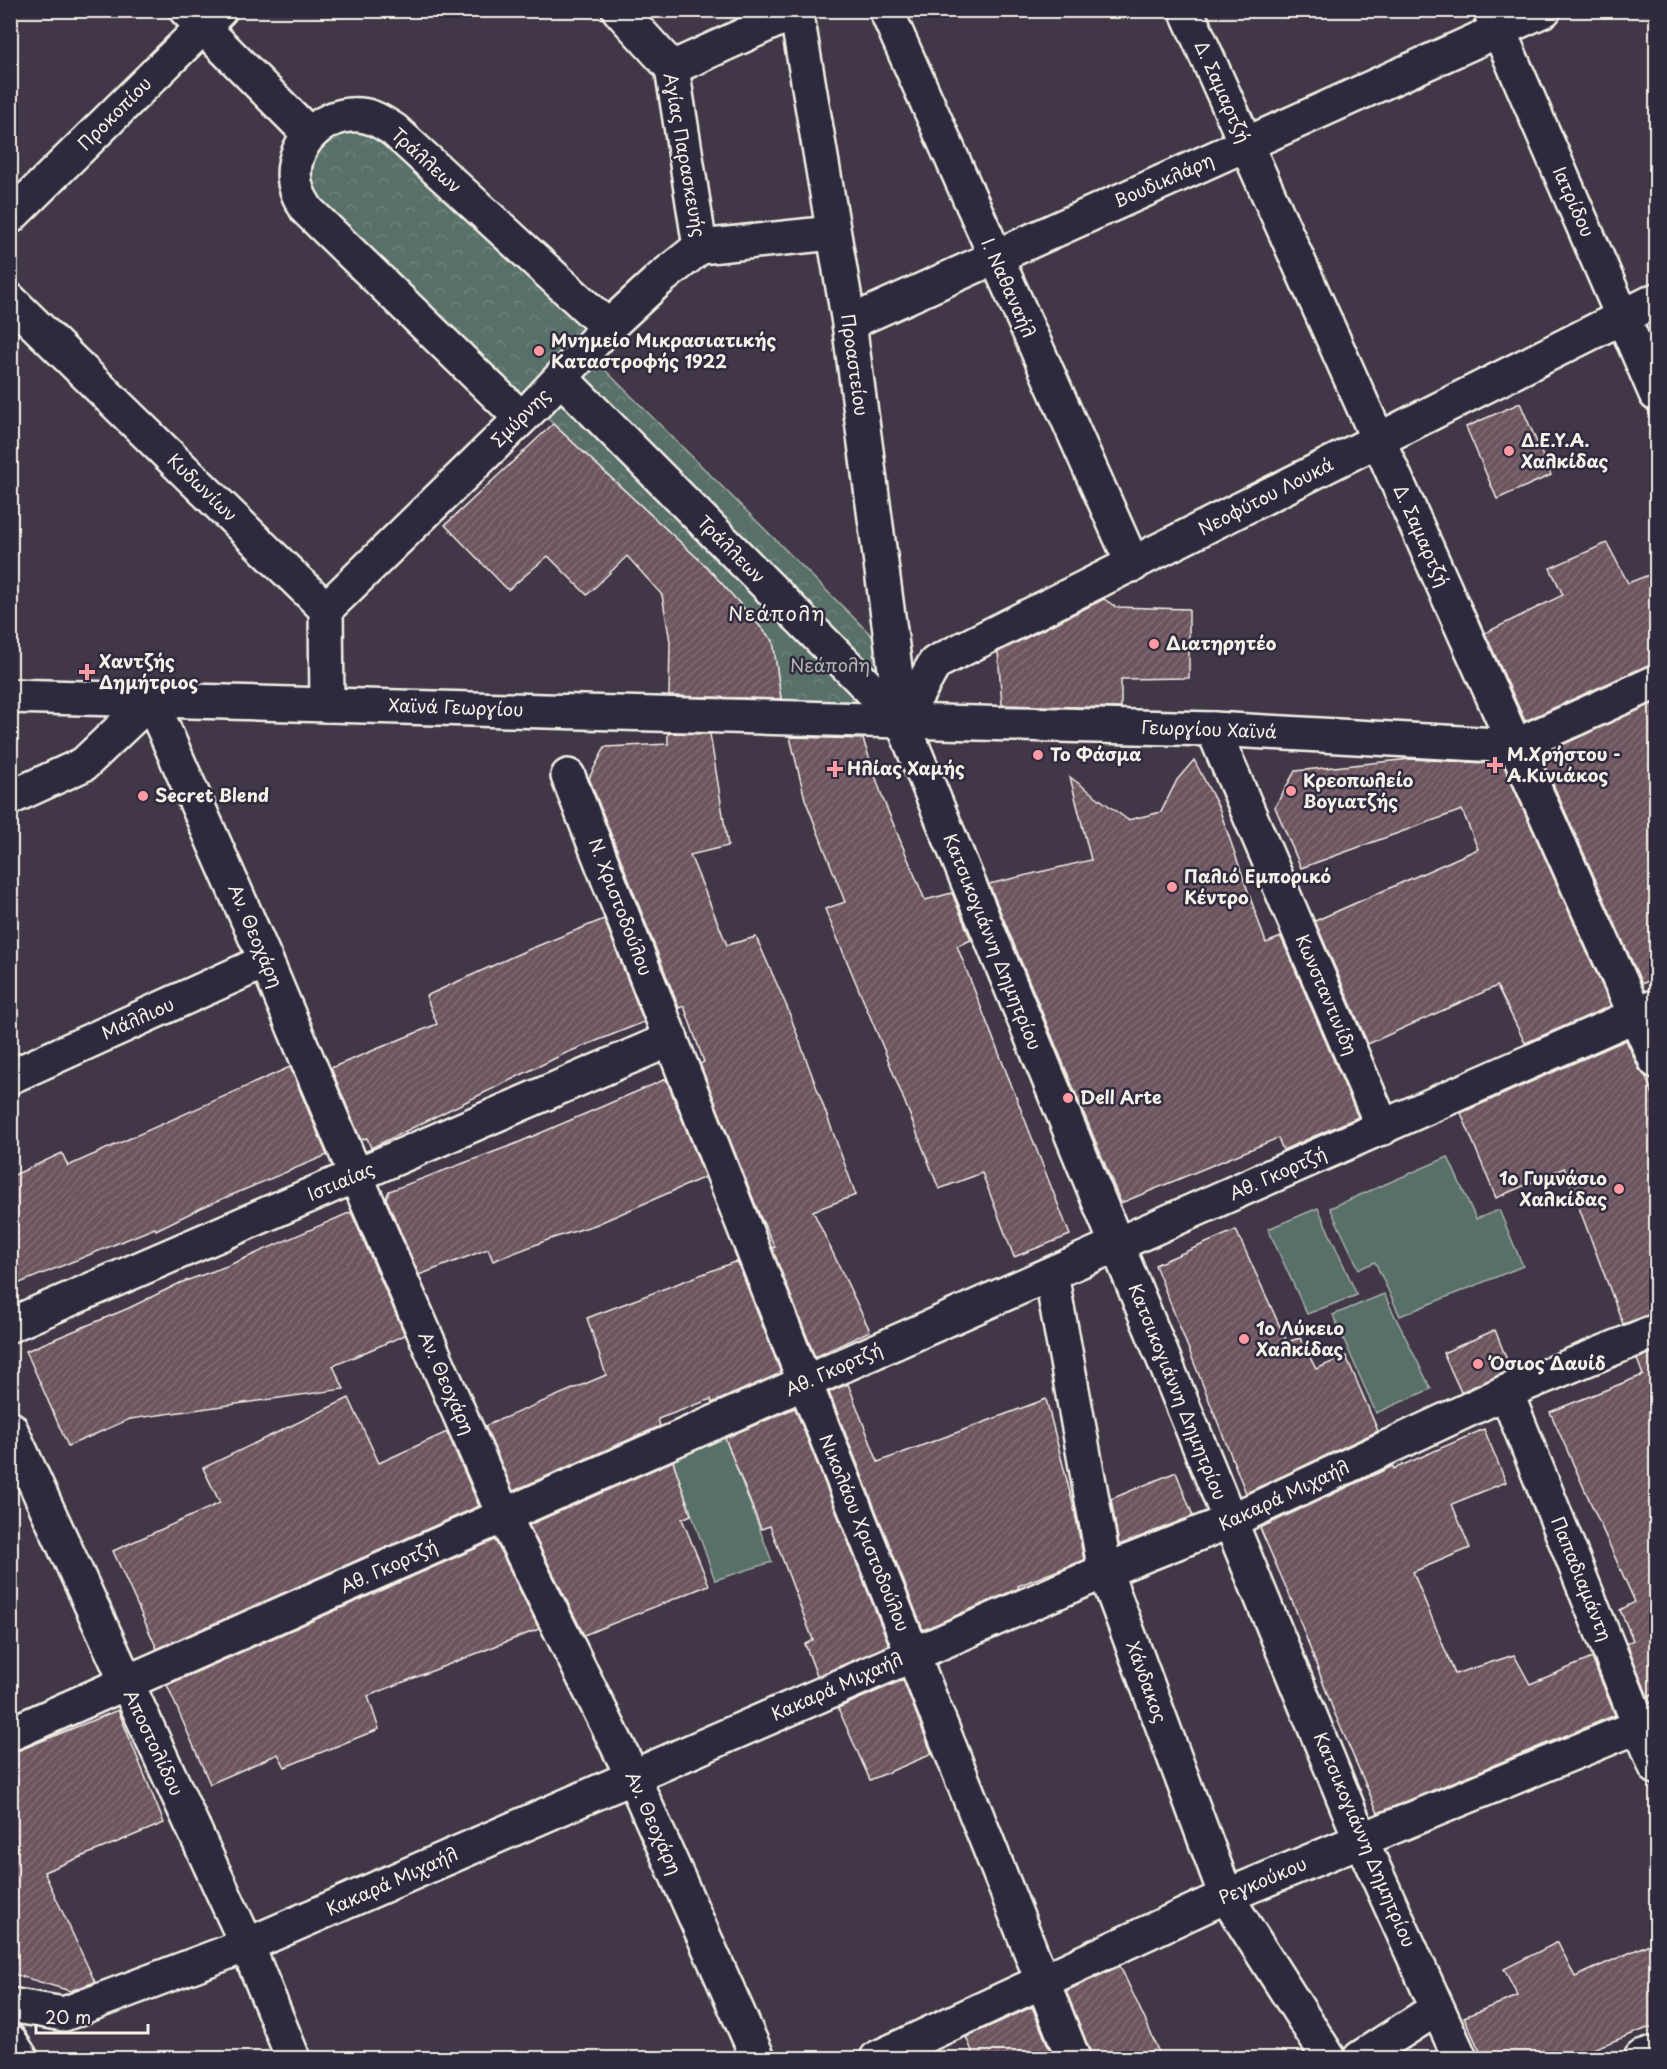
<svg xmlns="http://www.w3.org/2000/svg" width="1667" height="2069" viewBox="0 0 1667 2069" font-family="'Playpen Sans',sans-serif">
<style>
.green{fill:#596f69;stroke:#a6b0a8;stroke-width:1.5}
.forest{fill:url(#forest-crowns);stroke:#a6b0a8;stroke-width:1.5}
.building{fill:url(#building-hatch);stroke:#f4f1e8;stroke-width:1.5}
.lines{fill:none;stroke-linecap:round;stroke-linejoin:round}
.minor-casing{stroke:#f4f1e8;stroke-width:38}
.major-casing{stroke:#f4f1e8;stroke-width:38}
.minor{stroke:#2f2a3d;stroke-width:33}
.major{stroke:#2f2a3d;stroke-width:33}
.poi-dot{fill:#ff9aa2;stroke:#2f2a3d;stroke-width:2}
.labels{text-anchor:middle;stroke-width:5;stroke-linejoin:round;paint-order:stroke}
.street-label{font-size:18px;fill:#f4f1e8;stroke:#2f2a3d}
.poi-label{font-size:18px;font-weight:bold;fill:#f4f1e8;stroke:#2f2a3d;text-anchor:start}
.park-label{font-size:18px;fill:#aeb6af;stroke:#2f2a3d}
.neighbourhood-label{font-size:20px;letter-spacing:1.5px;fill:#f4f1e8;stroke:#2f2a3d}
</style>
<defs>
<pattern id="forest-crowns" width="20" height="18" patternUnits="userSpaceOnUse" patternTransform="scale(1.5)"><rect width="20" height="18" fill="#596f69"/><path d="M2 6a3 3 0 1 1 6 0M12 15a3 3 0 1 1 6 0" fill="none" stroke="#71847e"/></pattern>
<pattern id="building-hatch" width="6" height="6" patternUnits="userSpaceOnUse" patternTransform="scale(1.5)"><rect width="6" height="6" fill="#6c545f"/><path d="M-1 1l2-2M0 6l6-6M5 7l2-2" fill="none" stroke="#826d76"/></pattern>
</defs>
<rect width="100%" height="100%" fill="#413747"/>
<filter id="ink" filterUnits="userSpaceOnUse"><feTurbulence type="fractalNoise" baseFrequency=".0167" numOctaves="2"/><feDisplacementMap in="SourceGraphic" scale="12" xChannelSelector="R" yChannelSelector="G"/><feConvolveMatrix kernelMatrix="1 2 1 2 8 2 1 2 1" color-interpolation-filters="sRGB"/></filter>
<g filter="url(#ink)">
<g class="green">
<path d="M1448 1157 1476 1219 1499 1210 1523 1266 1400 1316 1375 1262 1359 1269 1330 1208Z"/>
<path d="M1318 1208 1357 1295 1307 1314 1268 1229Z"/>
<path d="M1384 1294 1431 1389 1376 1413 1333 1315Z"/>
<path d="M723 1432 772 1562 715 1580 670 1453Z"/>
</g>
<path class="forest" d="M360 115 608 327 587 352 883 647 902 721 784 718 773 641 707 567 534 406 307 210 298 151Z"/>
<g class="building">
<path d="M1520 403 1551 475 1497 499 1466 427Z"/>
<path d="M553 424 707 567 773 641 781 699 669 696 670 641 662 595 627 556 587 595 548 556 508 590 445 525Z"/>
<path d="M1607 543 1628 583 1656 572V663L1648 665 1525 721 1485 633 1563 595 1550 568Z"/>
<path d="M1104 599 1116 607 1189 609V678L1121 679V708L1002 705 998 652Z"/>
<path d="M1656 702V977L1642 984 1540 755Z"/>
<path d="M668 733 710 734 728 846 690 855 727 945 756 937 787 1007 856 1195 813 1211 870 1331 815 1357 772 1248 775 1247 760 1216 700 1064 704 1062 684 1006 679 1008 589 778 605 747 668 744Z"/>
<path d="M790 737 863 739 883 799 925 900 952 893 971 940 957 946 1070 1235 1014 1257 982 1173 939 1189 885 1052 825 909 845 902 805 799Z"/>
<path d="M1411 759 1503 764 1611 1006 1525 1043 1497 986 1368 1044 1315 921 1478 849 1462 810 1301 868 1275 807 1295 771Z"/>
<path d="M1194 760 1219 808 1266 943 1281 937 1358 1117 1283 1150 1278 1138 1121 1203 989 884 1091 860 1070 777 1128 820 1161 812 1177 780Z"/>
<path d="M604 919 644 1022 566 1053 371 1148 367 1138 361 1140 331 1068 437 1024 426 996 525 951Z"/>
<path d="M1626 1040 1639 1069 1646 1077 1656 1102V1313L1623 1324 1564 1168 1496 1198 1461 1113Z"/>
<path d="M290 1067 327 1155 203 1207 156 1230 155 1228 10 1287V1177L62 1153 68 1166Z"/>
<path d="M666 1079 705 1177 595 1225 553 1238 493 1261 488 1249 419 1275 386 1198 389 1191 515 1144Z"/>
<path d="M351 1212 405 1335 333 1366 344 1389 130 1419 68 1446 26 1351 129 1308 180 1283 227 1266Z"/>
<path d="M1236 1230 1287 1342 1300 1338 1316 1369 1346 1356 1378 1431 1246 1493 1155 1265Z"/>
<path d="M737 1261 781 1373 712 1403 711 1399 658 1419 660 1426 513 1491 485 1426 606 1375 587 1318Z"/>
<path d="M1495 1330 1511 1370 1461 1392 1443 1353Z"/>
<path d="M1656 1351V1696L1654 1694 1648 1697 1627 1643 1633 1640 1620 1610 1635 1602 1550 1412 1643 1375 1637 1359Z"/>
<path d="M848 1384 878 1462 1046 1399 1074 1508 1084 1560 1018 1586 1019 1588 923 1630 829 1392Z"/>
<path d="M349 1398 379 1463 447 1432 479 1506 157 1649 113 1551 220 1503 203 1468Z"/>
<path d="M795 1408 889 1645 817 1676 805 1644 813 1640 770 1526 761 1529 725 1438Z"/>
<path d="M1484 1429 1506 1482 1452 1504 1470 1548 1413 1572 1455 1674 1514 1655 1530 1684 1592 1658 1615 1715 1378 1813 1334 1712 1295 1608 1260 1528 1393 1466 1394 1469Z"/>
<path d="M673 1461 691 1515 682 1519 709 1585 584 1635 529 1525Z"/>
<path d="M1176 1472 1193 1516 1119 1545 1111 1499Z"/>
<path d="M495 1540 539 1629 368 1696 379 1729 285 1767 278 1754 210 1784 167 1685Z"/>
<path d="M903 1680 932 1754 870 1780 838 1708Z"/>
<path d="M118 1710 164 1823 44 1872 95 1982 70 1991 10 1973V1754Z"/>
<path d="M1656 1941V2025L1569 2058H1483L1464 2017 1518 1996 1504 1969 1558 1942 1575 1977Z"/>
<path d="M1120 1966 1147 2024 1161 2058H1091L1090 2051 1066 1991Z"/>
<path d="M1032 2007 1053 2058H975L966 2037Z"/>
</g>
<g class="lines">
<defs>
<g id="minor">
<path d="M186 10 309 134"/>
<path d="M619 10 672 68 700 247"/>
<path d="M796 10 849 323 902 721"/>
<path d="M886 10 1133 565"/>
<path d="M1186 10 1656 1061"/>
<path d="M1490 10 1656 394"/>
<path d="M672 68 799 10"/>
<path d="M10 217 220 10"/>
<path d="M10 300 326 609 327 705"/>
<path d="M849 323 1544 10"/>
<path d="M561 378 902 721"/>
<path d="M521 418 307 210C304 204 300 199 298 193 282 153 319 111 360 115 373 116 383 123 394 130L608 327"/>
<path d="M326 609 534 406 608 327 660 279 700 247 832 233"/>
<path d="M902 721 1213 729 1515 746 1656 682"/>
<path d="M1213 729 1383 1128"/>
<path d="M568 776 805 1383 1073 2058"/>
<path d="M10 798 84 764 151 700 266 961 356 1176 504 1516 633 1777 758 2058"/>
<path d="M10 1077 266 961"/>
<path d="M1051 1274 1105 1571 1226 1896 1329 2058"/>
<path d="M10 1325 671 1039"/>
<path d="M1506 1392 1656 1767"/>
<path d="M10 1428 247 1945 293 2058"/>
<path d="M10 1734 1656 1006"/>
<path d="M10 2005 64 2014 247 1945 1105 1571 1230 1521 1506 1392 1656 1331"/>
<path d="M10 2041 21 2058"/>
<path d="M877 2058 1226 1896 1361 1840 1460 2058"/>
<path d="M1360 2058 1436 2009"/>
<path d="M1641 2058 1656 2053"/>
</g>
<g id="major">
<path d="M10 696 902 721"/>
<path d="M902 721 1361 1840 1656 1719"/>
<path d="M902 721 935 663 1656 300"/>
</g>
</defs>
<use href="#minor" class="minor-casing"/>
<use href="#major" class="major-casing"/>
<use href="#minor" class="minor"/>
<use href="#major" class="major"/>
</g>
</g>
<g class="poi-dot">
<circle cx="539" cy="351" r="6"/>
<circle cx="1509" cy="451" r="6"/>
<circle cx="1154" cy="644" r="6"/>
<path d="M84 663h6v6h6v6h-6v6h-6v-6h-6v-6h6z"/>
<circle cx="1038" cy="755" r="6"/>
<path d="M1492 756h6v6h6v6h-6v6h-6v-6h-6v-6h6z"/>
<path d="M832 760h6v6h6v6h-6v6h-6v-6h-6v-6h6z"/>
<circle cx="1291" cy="791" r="6"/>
<circle cx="143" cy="796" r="6"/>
<circle cx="1172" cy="887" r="6"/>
<circle cx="1068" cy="1098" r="6"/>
<circle cx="1619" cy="1189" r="6"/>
<circle cx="1244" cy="1339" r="6"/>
<circle cx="1478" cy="1364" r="6"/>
</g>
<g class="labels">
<g class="street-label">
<text transform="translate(1222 92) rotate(66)" y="6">Δ. Σαμαρτζή</text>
<text transform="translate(115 114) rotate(-45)" y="6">Προκοπίου</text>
<text transform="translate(684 155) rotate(80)" y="6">Αγίας Παρασκευής</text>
<text transform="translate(426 161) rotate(42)" y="6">Τράλλεων</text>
<text transform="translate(1164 181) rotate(-24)" y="6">Βουδικλάρη</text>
<text transform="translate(1573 202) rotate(66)" y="6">Ιατρίδου</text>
<text transform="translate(1008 288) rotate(66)" y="6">Ι. Ναθαναήλ</text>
<text transform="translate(854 365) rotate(82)" y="6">Προαστείου</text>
<text transform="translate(521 418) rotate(-45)" y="6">Σμύρνης</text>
<text transform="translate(202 488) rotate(44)" y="6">Κυδωνίων</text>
<text transform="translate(1266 497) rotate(-27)" y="6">Νεοφύτου Λουκά</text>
<text transform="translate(1421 536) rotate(66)" y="6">Δ. Σαμαρτζή</text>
<text transform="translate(731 550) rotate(45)" y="6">Τράλλεων</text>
<text transform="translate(456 708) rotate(2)" y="6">Χαϊνά Γεωργίου</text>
<text transform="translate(1209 730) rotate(2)" y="6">Γεωργίου Χαϊνά</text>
<text transform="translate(620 907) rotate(69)" y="6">Ν. Χριστοδούλου</text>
<text transform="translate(255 936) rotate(67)" y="6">Αν. Θεοχάρη</text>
<text transform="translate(992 942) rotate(68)" y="6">Κατσικογιάννη Δημητρίου</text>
<text transform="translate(1326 995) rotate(67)" y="6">Κωνσταντινίδη</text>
<text transform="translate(138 1019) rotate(-24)" y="6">Μάλλιου</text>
<text transform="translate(1278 1174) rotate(-24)" y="6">Αθ. Γκορτζή</text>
<text transform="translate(341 1182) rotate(-23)" y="6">Ιστιαίας</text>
<text transform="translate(834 1370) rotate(-24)" y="6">Αθ. Γκορτζή</text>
<text transform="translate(446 1383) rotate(66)" y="6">Αν. Θεοχάρη</text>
<text transform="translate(1177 1392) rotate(68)" y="6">Κατσικογιάννη Δημητρίου</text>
<text transform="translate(1284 1496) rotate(-25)" y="6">Κακαρά Μιχαήλ</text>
<text transform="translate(864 1533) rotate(68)" y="6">Νικολάου Χριστοδούλου</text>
<text transform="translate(389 1567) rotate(-24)" y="6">Αθ. Γκορτζή</text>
<text transform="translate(1581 1579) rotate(68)" y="6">Παπαδιαμάντη</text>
<text transform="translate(1146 1682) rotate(70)" y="6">Χάνδακος</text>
<text transform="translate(837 1687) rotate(-24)" y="6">Κακαρά Μιχαήλ</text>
<text transform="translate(153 1743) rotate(65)" y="6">Αποστολίδου</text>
<text transform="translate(653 1823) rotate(66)" y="6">Αν. Θεοχάρη</text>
<text transform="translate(1364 1840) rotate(67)" y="6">Κατσικογιάννη Δημητρίου</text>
<text transform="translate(1263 1881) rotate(-23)" y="6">Ρεγκούκου</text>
<text transform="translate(392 1882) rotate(-24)" y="6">Κακαρά Μιχαήλ</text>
</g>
<g class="poi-label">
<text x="551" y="347">Μνημείο Μικρασιατικής<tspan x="551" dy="21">Καταστροφής 1922</tspan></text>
<text x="1521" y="447">Δ.Ε.Υ.Α.<tspan x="1521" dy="21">Χαλκίδας</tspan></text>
<text x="1166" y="650">Διατηρητέο</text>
<text x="99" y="668">Χαντζής<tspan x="99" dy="21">Δημήτριος</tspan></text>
<text x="1050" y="761">Το Φάσμα</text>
<text x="1507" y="761">Μ.Χρήστου -<tspan x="1507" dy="21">Α.Κινιάκος</tspan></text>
<text x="847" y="775">Ηλίας Χαμής</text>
<text x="1303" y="787">Κρεοπωλείο<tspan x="1303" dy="21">Βογιατζής</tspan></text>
<text x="155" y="802">Secret Blend</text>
<text x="1184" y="883">Παλιό Εμπορικό<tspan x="1184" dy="21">Κέντρο</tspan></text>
<text x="1080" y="1104">Dell Arte</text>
<text x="1607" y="1185" text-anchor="end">1ο Γυμνάσιο<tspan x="1607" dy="21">Χαλκίδας</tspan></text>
<text x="1256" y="1335">1ο Λύκειο<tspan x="1256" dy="21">Χαλκίδας</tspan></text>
<text x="1490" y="1370">Όσιος Δαυίδ</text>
</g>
<g class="park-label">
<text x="830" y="672">Νεάπολη</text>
</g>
<g class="neighbourhood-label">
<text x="777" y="621">Νεάπολη</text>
</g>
</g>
<rect width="1667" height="2069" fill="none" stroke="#2f2a3d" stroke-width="36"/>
<rect x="18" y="18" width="1631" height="2033" fill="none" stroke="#f4f1e8" stroke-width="2" filter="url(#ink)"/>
<path d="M36 2024v9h112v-9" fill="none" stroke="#f4f1e8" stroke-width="3"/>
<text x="45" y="2024" font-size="18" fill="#f4f1e8" stroke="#2f2a3d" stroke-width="4.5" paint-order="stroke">20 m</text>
</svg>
